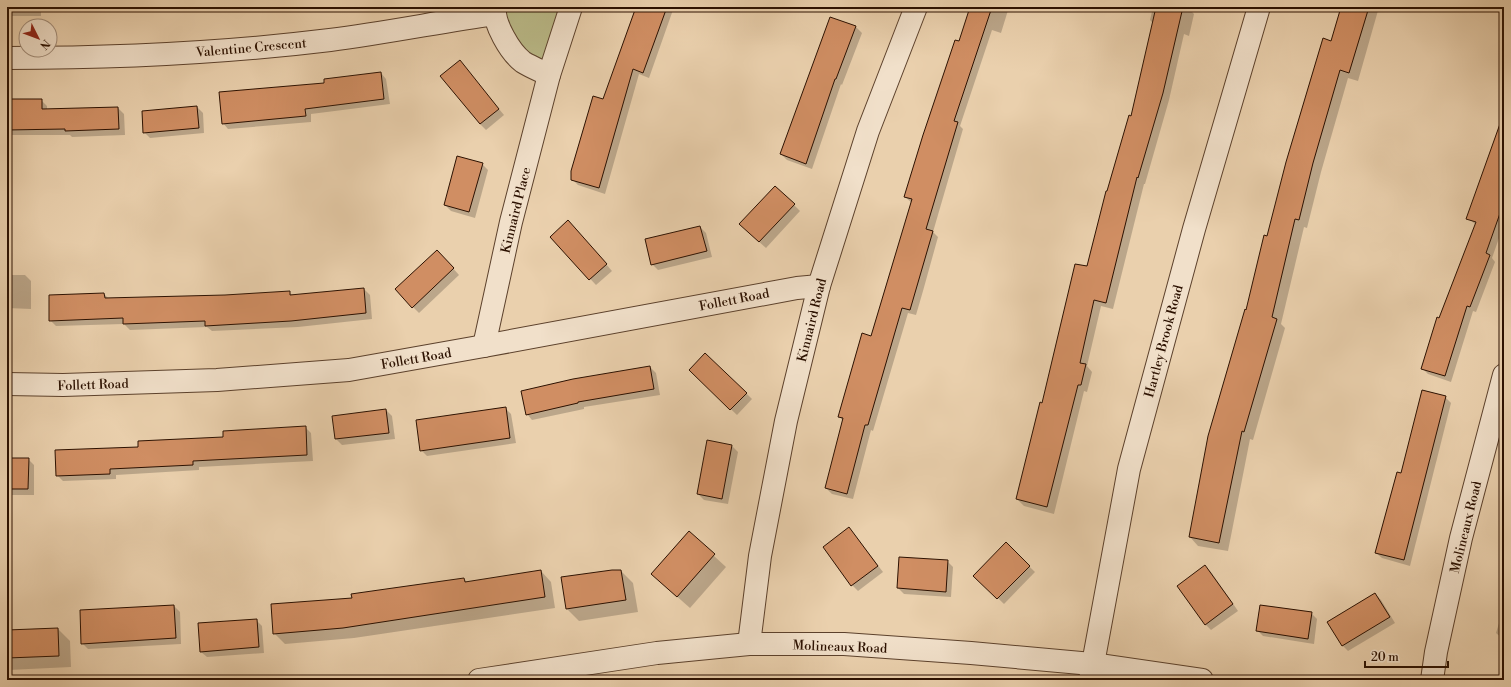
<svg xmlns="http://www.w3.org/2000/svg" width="1511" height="687" viewBox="0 0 1511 687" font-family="'Libre Bodoni',serif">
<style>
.green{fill:#baba88;stroke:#736644}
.shadow{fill:#0003}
.building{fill:#d08e63;stroke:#2c1101}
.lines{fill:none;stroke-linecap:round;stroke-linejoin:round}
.minor-casing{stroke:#5c412c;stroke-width:24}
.minor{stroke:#f1e0ca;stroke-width:22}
.labels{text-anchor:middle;stroke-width:3;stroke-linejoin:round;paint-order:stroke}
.street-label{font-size:13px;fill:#2c1101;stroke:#f1e0ca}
</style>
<rect width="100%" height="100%" fill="#ead0ad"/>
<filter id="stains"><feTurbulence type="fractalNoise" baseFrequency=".005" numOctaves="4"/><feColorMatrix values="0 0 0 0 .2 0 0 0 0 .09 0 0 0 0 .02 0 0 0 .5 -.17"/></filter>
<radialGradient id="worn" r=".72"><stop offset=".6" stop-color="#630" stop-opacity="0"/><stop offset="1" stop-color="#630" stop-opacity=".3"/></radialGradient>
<path class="green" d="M505 7H563L544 64 521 48 504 24Z"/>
<g class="shadow">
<rect x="7" y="7" width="34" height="9"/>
<path d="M197 7H235L200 10Z"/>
<path d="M636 7H674L649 78 639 74 605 194 578 185 572 179 604 100Z"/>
<path d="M971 7H1009L1001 33 992 30 960 126 963 129 933 232 938 237 923 291 916 315 908 313 873 431 871 430 853 499 832 494 826 488 843 421 839 416 872 337 912 203 905 197 930 114 956 41 960 43Z"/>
<path d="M1153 7H1187L1194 14 1189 36 1184 34 1169 100 1145 184H1144L1113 309 1101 306 1087 366 1092 372 1087 392 1084 391 1054 514 1024 506 1017 499 1043 404 1087 267 1132 117 1153 23 1150 20Z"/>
<path d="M1342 7H1379L1358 81 1348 78 1321 172 1307 228 1304 227 1281 324 1285 328 1253 440 1250 439 1228 551 1198 546 1190 537 1209 437 1268 237Z"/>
<path d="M856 27 862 33 842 85 841 84 812 169 787 160 781 154Z"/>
<path d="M460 62 504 115 486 130 480 124Z"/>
<path d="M381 73 386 79 390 104 311 114V122L228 129 223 123 325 83Z"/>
<path d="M7 100H41L47 106V110L118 108 124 114 125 135 72 137 70 135H7Z"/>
<path d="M197 107 203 113 204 133 150 138 144 132Z"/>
<path d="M1504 146V224L1492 258 1495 262 1476 312 1473 311 1451 382 1428 374 1422 368 1439 319 1476 225 1468 218Z"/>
<path d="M482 164 488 170 475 218 451 211 445 205Z"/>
<path d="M794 205 800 211 766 248 746 230Z"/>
<path d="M574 227 612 271 596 285 551 237Z"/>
<path d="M700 227 706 233 712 257 658 270 652 264Z"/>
<path d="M443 257 459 275 419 313 413 307Z"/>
<path d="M7 275H25L31 281V309L7 308Z"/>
<path d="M364 289 370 295 372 319 298 327 212 331 207 327 130 330 124 324 56 326 50 320 104 294 109 299 225 296 289 292 293 296Z"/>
<path d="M650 367 656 373 660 395 584 407V409L532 420 527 414Z"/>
<path d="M690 370 746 393 752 399 737 415Z"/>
<path d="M1445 397 1451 403 1410 566 1382 558 1376 553 1402 474Z"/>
<path d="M505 408 511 414 516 443 427 456 421 450Z"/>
<path d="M386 410 392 416 395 439 342 445 336 439Z"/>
<path d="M305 427 311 433 313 461 199 467V470L116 475V479L63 481 57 475 139 448Z"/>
<path d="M732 446 738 452 728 504 704 500 698 494Z"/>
<path d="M7 459H28L34 465V495H7Z"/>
<path d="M849 528 883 572 858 591 852 585Z"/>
<path d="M689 533 726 567 690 608 665 586Z"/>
<path d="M1006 544 1035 572 1004 604 975 576Z"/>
<path d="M900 558 947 561 953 567 951 597 904 594 898 588Z"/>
<path d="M1205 567 1211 572 1238 611 1211 630 1205 624Z"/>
<path d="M541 571 551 582 555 608 354 638 285 644 274 633 353 599 464 579 468 583Z"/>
<path d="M621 571 633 583 638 612 579 621 567 609Z"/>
<path d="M1375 594 1381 600 1395 623 1348 651 1342 645Z"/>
<path d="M174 606 180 612 181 644 88 649 82 643Z"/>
<path d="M1504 607V640L1496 633Z"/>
<path d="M1311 613 1317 619 1314 644 1263 636 1257 630Z"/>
<path d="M256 620 262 626 264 653 207 657 201 652Z"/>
<path d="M58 629 70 641 71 667 8 670 7 669V631Z"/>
</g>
<g class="building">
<path d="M636 7H667L643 73 633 69 599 188 571 180V171L593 96 603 99Z"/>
<path d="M970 7H992L954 121 958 122 926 229 933 231 910 310 902 308 868 425H865L847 494 825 488 843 418 838 417 862 333 871 336 912 199 904 197 923 135 955 40 959 41Z"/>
<path d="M1156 7H1183L1163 93 1138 178 1137 177 1106 303 1094 300 1080 363 1086 364 1081 385H1078L1047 507 1016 499 1040 402 1042 403 1075 264 1087 266 1106 191H1107L1129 115 1131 116Z"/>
<path d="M1341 7H1369L1349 73 1340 70 1313 163 1299 220 1295 219 1272 317 1277 319 1244 432 1242 431 1219 543 1189 537 1208 436 1245 309 1246 310 1264 235 1267 236 1286 162 1323 38 1331 41Z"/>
<path d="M830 17 856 26 836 79H835L806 164 780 154Z"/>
<path d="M460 60 499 109 480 124 440 76Z"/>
<path d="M381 72 384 99 305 109 306 116 222 124 219 92 324 83V79Z"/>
<path d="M7 99H42V109L118 107 119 129 65 131V129L7 130Z"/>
<path d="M197 106 199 128 143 133 142 111Z"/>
<path d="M1501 121H1504V202L1486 253 1490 255 1470 307 1467 306 1445 376 1421 369 1437 317 1439 318 1476 222 1466 219Z"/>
<path d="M457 156 483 163 469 212 444 205Z"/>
<path d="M775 186 795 204 759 242 739 224Z"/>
<path d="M568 220 607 264 589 280 550 237Z"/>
<path d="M700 226 707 251 651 265 645 239Z"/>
<path d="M437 250 454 268 412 308 395 289Z"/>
<path d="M364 288 366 313 291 321 205 326V321L123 324V318L49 321V295L104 293 105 298 225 295 290 291V295Z"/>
<path d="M705 353 747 393 730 410 689 370Z"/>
<path d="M650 366 654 389 578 402V403L526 415 521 391 573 379Z"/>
<path d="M1422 390 1446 396 1404 560 1375 553 1397 472 1401 473Z"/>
<path d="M506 407 510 438 420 451 416 420Z"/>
<path d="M386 409 389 433 335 439 332 416Z"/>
<path d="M306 426 307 455 193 461V465L110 469V474L56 476 55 450 138 447V441L223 437V431Z"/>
<path d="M707 440 732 445 722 499 697 494Z"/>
<path d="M7 458H29L28 489H7Z"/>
<path d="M849 527 878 566 851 586 823 547Z"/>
<path d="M689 531 715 554 677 597 651 574Z"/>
<path d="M1006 542 1030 566 997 599 973 576Z"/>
<path d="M899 557 948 560 946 592 897 588Z"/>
<path d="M1205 565 1233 604 1205 625 1177 586Z"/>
<path d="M541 570 545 597 343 628 273 634 271 604 352 598 351 594 379 590 464 578 465 582Z"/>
<path d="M612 570H621L626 600 566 609 561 577Z"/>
<path d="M1375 593 1390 617 1342 646 1327 622Z"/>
<path d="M174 605 176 638 81 644 80 610Z"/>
<path d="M1260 605 1312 612 1308 639 1256 631Z"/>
<path d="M257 619 259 647 200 652 198 623Z"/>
<path d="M58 628 59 656 7 658V630Z"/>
</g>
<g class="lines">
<defs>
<g id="minor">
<path d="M495 7C493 23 510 52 523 62 531 67 541 71 549 75"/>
<path d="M7 58C113 58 224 53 330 40 385 33 439 22 494 14"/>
<path d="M484 346 511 222 549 75 571 7"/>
<path d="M7 384 63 385 217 380 349 370 484 346 797 288 819 286"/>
<path d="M749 644 760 556 786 421 819 286 868 131 916 7"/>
<path d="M479 680 657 653 749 644H844L971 653 1092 664 1202 680"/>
<path d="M1090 680 1129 469 1194 229 1259 7"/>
<path d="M1432 680 1436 652 1461 538 1504 375"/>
</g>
</defs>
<use href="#minor" class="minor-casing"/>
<use href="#minor" class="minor"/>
</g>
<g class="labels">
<g class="street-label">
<text transform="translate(251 47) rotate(-5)" y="5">Valentine Crescent</text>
<text transform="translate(515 210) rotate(-76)" y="5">Kinnaird Place</text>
<text transform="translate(734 299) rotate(-11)" y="5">Follett Road</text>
<text transform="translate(811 320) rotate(-76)" y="5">Kinnaird Road</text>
<text transform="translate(1163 341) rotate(-75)" y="5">Hartley Brook Road</text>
<text transform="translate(416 358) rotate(-10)" y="5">Follett Road</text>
<text transform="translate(93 384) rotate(-2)" y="5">Follett Road</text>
<text transform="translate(1465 527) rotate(-76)" y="5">Molineaux Road</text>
<text transform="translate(840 646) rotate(2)" y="5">Molineaux Road</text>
</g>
</g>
<rect width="1511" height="687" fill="none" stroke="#ead0ad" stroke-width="24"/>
<rect x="8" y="8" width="1495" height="671" fill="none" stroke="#2c1101" stroke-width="2"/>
<rect x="12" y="12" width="1487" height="663" fill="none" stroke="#2c1101"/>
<g transform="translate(38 38) rotate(132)"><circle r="19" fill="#f1e0ca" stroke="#a28d7a"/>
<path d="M0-3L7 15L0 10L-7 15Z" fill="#8f2418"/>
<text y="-6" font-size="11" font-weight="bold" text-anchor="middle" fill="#2c1101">N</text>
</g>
<path d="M1365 661v6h83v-6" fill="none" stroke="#2c1101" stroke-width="2"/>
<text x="1371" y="661" font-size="12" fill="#2c1101" stroke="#f1e0ca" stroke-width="3" paint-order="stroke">20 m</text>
<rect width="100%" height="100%" filter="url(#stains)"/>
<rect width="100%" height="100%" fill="url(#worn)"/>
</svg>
